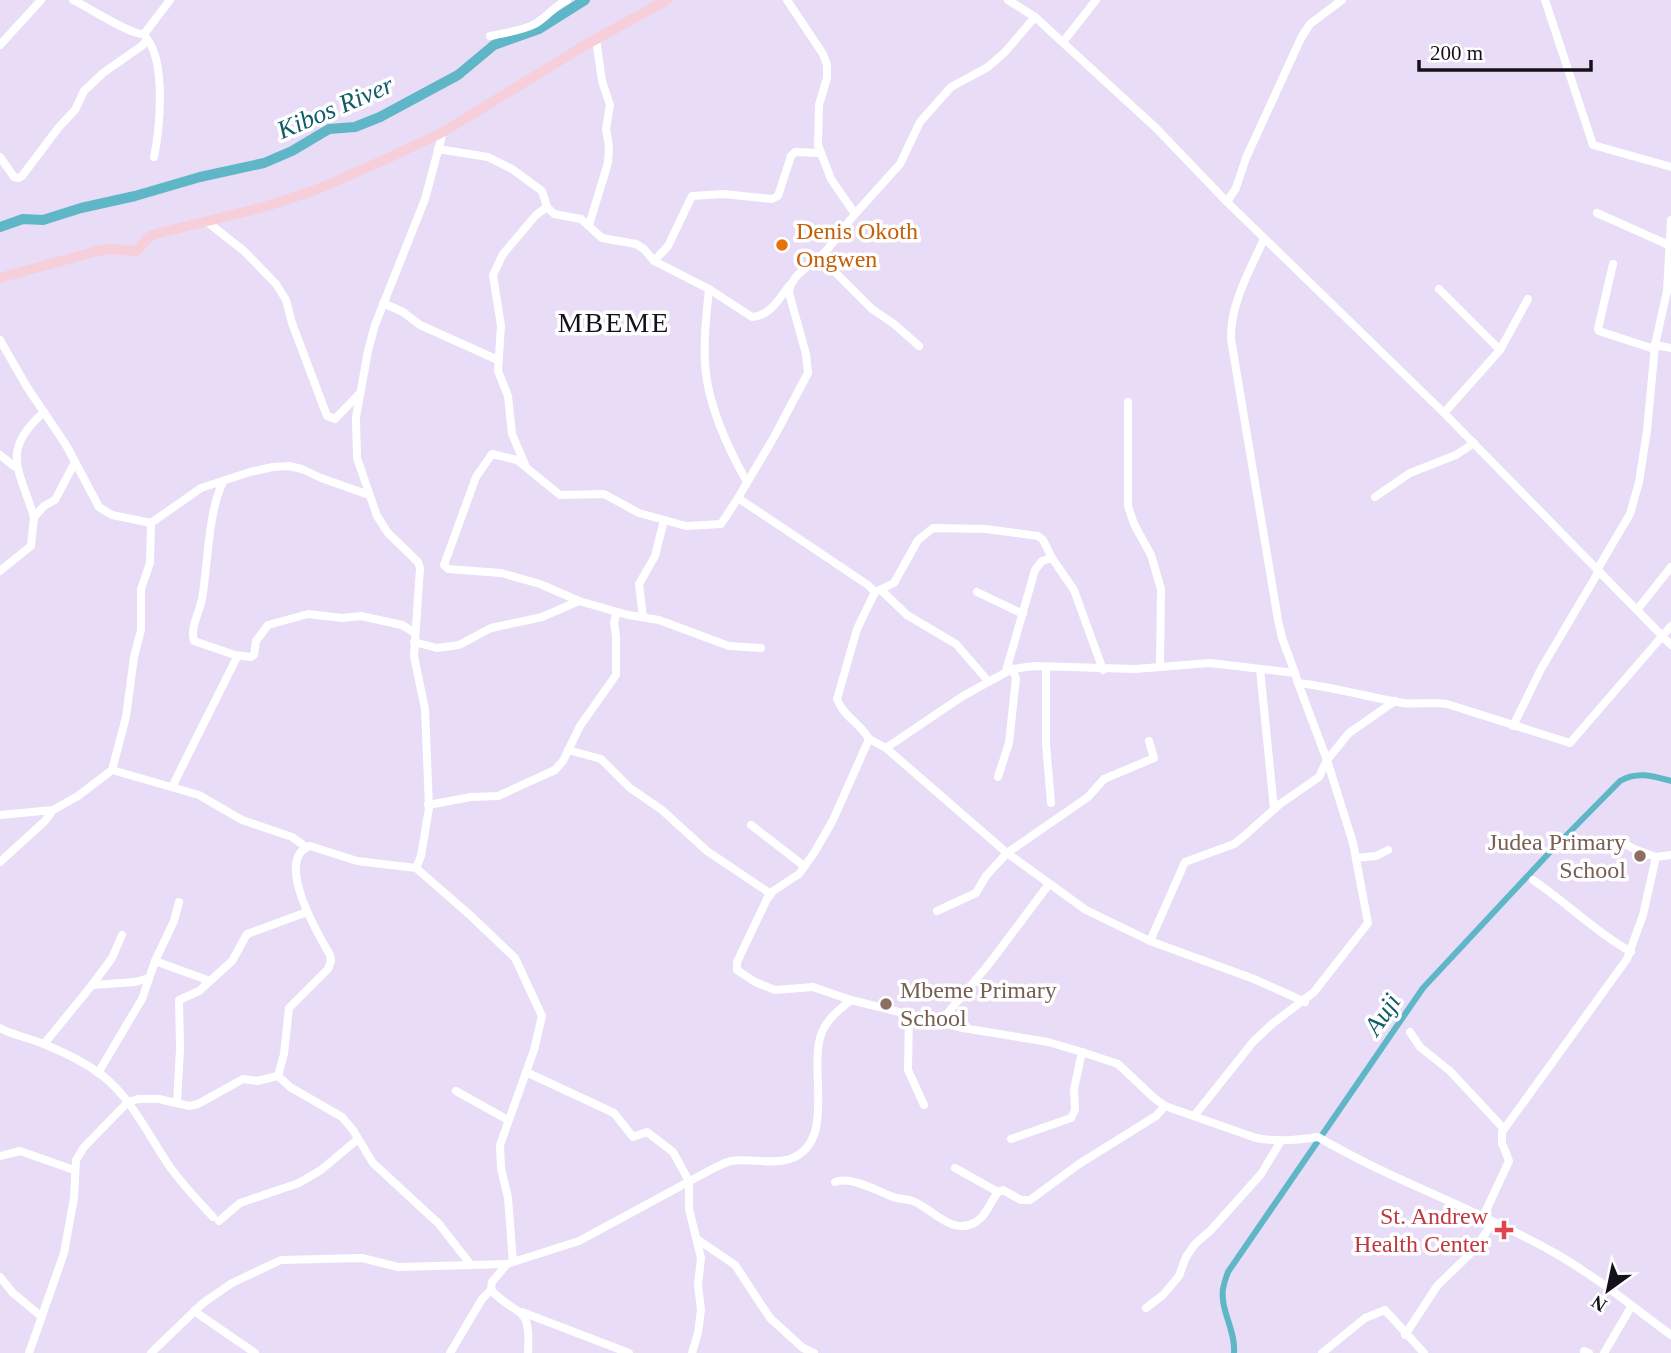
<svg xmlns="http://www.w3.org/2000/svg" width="1671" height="1353" viewBox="0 0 1671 1353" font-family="'Times New Roman',serif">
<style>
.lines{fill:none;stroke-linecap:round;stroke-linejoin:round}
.canal{stroke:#5eb6c6;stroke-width:6}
.river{stroke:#5eb6c6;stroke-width:10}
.minor{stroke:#fff;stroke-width:8}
.major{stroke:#f7cfda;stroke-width:10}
.food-dot{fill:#e8710a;stroke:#fff;stroke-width:2.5}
.education-dot{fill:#8d6e63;stroke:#fff;stroke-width:2.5}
.health-dot{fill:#e0444e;stroke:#fff;stroke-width:2.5}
.labels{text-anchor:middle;stroke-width:7;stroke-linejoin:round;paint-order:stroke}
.food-label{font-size:24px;fill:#c56008;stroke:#fff;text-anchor:start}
.education-label{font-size:24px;fill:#785e54;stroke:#fff;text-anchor:end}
.health-label{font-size:24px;fill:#be3a42;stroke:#fff;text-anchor:end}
.water-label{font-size:26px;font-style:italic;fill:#125c68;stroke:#fff}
.quarter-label{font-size:28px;letter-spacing:2px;fill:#15111a;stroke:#fff}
</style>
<rect width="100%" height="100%" fill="#e8dcf6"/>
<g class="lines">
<path class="canal" d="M1234 1353C1236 1331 1220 1310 1223 1289 1224 1283 1226 1277 1228 1272L1423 988 1550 852 1620 781C1637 771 1653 776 1671 781"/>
<path class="river" d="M0 227 23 219 43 220 81 208 135 196 200 177 264 163 292 151 329 129 355 127 380 117 458 75 494 45 539 29 585 0"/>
<g class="minor">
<path d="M73 0C88 7 132 36 144 34"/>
<path d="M787 0 823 54 827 65V78L819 105 818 145 831 179 855 214C845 226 836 239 826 251 814 264 790 274 789 293L806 354 808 373 774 437 738 498 868 585 875 592 857 629 837 699C843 716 861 724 869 739L833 820 814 853 799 874 773 891 767 899 737 962V970L755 982 775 990 813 987 851 1000 963 1028 1048 1042 1082 1052 1118 1064 1154 1098 1165 1106 1256 1138C1278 1142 1297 1140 1318 1137 1393 1181 1477 1209 1553 1252 1594 1275 1633 1307 1671 1335"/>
<path d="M1008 0 1035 17 1156 128 1227 202 1444 413 1671 645"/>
<path d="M1545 0 1593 145 1671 167"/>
<path d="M490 36C505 33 521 31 535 24 546 18 554 6 567 0"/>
<path d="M147 39C166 63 160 128 154 157"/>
<path d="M1063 42 1096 0"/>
<path d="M0 45 41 0"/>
<path d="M443 132 425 199 375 325 368 351 356 417 357 458 377 516 388 533 418 562 420 568 414 656 425 709 429 808 421 856 416 868 357 861 310 846C273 859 319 936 330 955L331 961 328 969 289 1008 284 1054 278 1076 290 1087 342 1117 353 1130 373 1163 439 1224 471 1265"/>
<path d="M438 149 488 157 512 169 542 191 547 207 554 214 581 219 602 238 636 244 644 249 654 261 709 289 752 317C770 316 779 299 789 286"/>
<path d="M0 157 14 177 19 178 22 176 59 127 75 110 84 91 103 73 143 45 147 39 144 34 170 0"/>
<path d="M1227 202 1236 188 1246 158 1301 38 1310 24 1342 0"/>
<path d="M1597 213 1671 246"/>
<path d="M855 214 900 164 920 122 951 87 988 67 1005 52 1035 17"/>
<path d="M206 221 244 251 276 284 286 300 292 323 327 416 335 419 360 393"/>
<path d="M589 225 608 163 609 146 606 129 610 105 602 81 596 39"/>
<path d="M1264 239C1250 270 1230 304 1231 339L1278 620 1282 638 1295 673"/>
<path d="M823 254 826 263 872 309 894 324 919 346"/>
<path d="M654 261 668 246 692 196 724 194 772 199 778 196 791 156 795 152 820 153"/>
<path d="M1613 264 1598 329 1599 331 1651 348 1655 345 1671 348"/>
<path d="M709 289C706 318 702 352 707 381 713 415 730 452 747 482"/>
<path d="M1439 289 1500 350"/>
<path d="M383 303 403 312 420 325 498 360"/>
<path d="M0 340 27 387 66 445 99 507 112 515 151 523 201 488 250 472 273 467 289 466 302 469 321 478 369 495"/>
<path d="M1128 402V506L1134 524 1151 555 1161 589 1160 667"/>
<path d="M1444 413 1500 350 1528 299"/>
<path d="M0 455 14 466"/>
<path d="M526 467 512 434 508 396 498 371 501 326 493 275 503 254 536 215 547 207"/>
<path d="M223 482C208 512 208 565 202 599 199 613 190 628 194 641L235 655 251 657 254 655 256 641 268 625 308 614 342 618 361 616 402 625 415 633"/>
<path d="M1375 497 1410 473 1456 455 1474 443"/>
<path d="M738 498 721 524 686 526 639 513 604 494 560 495 517 460 492 454 476 477 444 565 448 569 501 573 540 584 579 601 628 615 659 620 729 646 761 648"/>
<path d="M34 517C19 468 0 451 44 412"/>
<path d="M1597 570 1630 514 1639 482 1647 431 1655 345 1667 291 1671 220"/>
<path d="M0 571 31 546 34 517 44 506 55 500 75 462"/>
<path d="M881 590 907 615 956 644 988 681"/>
<path d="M875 592 894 583 918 540 933 528 986 529 1038 536 1043 540 1052 558"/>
<path d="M977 592 1023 614"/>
<path d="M1637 610 1671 567"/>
<path d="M643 617 639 584 655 556 664 520"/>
<path d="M414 642 437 648 459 645 491 628 542 617 579 601"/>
<path d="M1046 667V744L1051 803"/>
<path d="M1260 669 1274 809"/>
<path d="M1006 671 1035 570 1042 561 1052 558 1074 590 1103 670"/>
<path d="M1513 726 1541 669 1599 571"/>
<path d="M869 739 886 748 1007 853 1086 910 1150 941 1254 979 1305 1002"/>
<path d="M886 748 963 696 1012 669 1034 666 1135 669 1210 663 1295 673 1298 683C1334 687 1367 697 1403 703 1417 705 1431 701 1447 704L1570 743 1671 626"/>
<path d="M568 750 601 759 630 788 662 810 707 851 771 894"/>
<path d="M112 770 126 717 134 657 141 630V589L150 563 151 523"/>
<path d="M998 777 1009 743 1016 678 1012 669"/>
<path d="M172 787 236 659"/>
<path d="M428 805 471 797 498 796 555 770 563 761 580 726 616 675V637L614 622 617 612"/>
<path d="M0 815 53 810"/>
<path d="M751 825 804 866"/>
<path d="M1656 857 1671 855"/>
<path d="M1356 858 1376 856 1388 850"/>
<path d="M0 862 45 821 53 810 78 796 112 770 199 795 242 820 292 837 306 847"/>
<path d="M416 868 471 916 515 958 542 1016 534 1050 500 1145 501 1168 508 1198 513 1262"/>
<path d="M1533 880C1566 902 1595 932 1631 952"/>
<path d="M937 911 976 893 986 876 1007 853 1088 797 1104 779 1154 758 1149 741"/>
<path d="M1150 941 1185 862 1234 844 1243 837 1280 804 1319 777 1327 760 1349 733 1395 701"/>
<path d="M155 961 210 981"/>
<path d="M92 985 112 958 122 935"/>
<path d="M909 1014 908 1070 924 1105"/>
<path d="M940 1022 989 964 1049 884"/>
<path d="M0 1028C15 1036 30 1038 46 1045 66 1053 86 1063 103 1076 133 1100 149 1137 170 1167 183 1185 198 1201 213 1217"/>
<path d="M1410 1032 1420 1047 1450 1071 1504 1129"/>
<path d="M44 1044 92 985 135 982 149 978"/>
<path d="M526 1072 614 1113 633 1137 647 1132 673 1152 689 1181V1209L701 1258 698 1285 701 1310 698 1333 692 1353"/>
<path d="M98 1073 142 999 155 961 174 921 179 902"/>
<path d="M456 1091 508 1120"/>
<path d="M177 1103 180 1049 179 1000 199 991 232 961 247 934 307 912"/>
<path d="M1194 1116 1253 1042 1272 1024 1314 992 1368 923 1353 843 1327 760 1298 683"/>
<path d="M1011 1139 1071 1118 1075 1110 1074 1089 1082 1052"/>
<path d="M0 1156 20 1151 74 1170"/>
<path d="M955 1168 998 1192"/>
<path d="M835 1182C850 1175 881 1193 896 1198 902 1199 907 1199 912 1201 932 1207 951 1237 976 1222 987 1215 990 1202 998 1192L1003 1190 1021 1200H1030L1079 1164 1156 1116 1165 1106"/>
<path d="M1483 1217 1509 1161 1502 1143V1132L1627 959 1643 915 1656 857 1634 849 1622 842"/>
<path d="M219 1221 240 1203 299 1183 321 1170 358 1139"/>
<path d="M697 1239 735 1265 770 1318 803 1348 814 1353"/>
<path d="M0 1277 13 1293 42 1317"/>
<path d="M491 1290C518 1319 531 1302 528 1353"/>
<path d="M1146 1308 1163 1295 1179 1276 1186 1257 1195 1244 1211 1230 1261 1174 1281 1141"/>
<path d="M194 1311 255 1353"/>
<path d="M522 1312 629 1353"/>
<path d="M1405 1335 1437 1286 1474 1250 1493 1222"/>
<path d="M1584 1351 1589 1353"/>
<path d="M29 1353 64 1253 74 1198 76 1160 84 1147 128 1102 138 1099H159L189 1106 198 1104 243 1079 257 1081 278 1076"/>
<path d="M151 1353 203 1303 232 1283 281 1260 362 1258 398 1267 507 1264"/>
<path d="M450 1353 482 1299 491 1290 492 1282 507 1264 579 1241 716 1167C721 1165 726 1162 731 1161 750 1158 771 1165 790 1159 838 1142 807 1068 822 1032 828 1018 840 1009 851 1000"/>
<path d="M1322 1353 1365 1318 1385 1310 1424 1353"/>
<path d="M1604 1353 1631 1307"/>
</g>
<path class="major" d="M0 278 97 251 110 249 136 251 150 236 163 232 264 207 318 189 384 160 443 132 587 44 667 0"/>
</g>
<circle class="food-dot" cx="782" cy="245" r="7"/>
<g class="education-dot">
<circle cx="1640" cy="856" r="7"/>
<circle cx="886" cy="1004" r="7"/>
</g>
<path class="health-dot" d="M1500.5 1219.5h7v7h7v7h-7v7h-7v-7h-7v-7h7z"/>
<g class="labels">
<g class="food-label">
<text x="796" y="239">Denis Okoth<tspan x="796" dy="28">Ongwen</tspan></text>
</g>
<g class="education-label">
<text x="1626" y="850">Judea Primary<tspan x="1626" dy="28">School</tspan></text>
<text x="900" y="998" text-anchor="start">Mbeme Primary<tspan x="900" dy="28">School</tspan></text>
</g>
<g class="health-label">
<text x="1488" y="1224">St. Andrew<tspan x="1488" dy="28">Health Center</tspan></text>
</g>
<g class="water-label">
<text transform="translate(335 107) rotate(-23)" y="9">Kibos River</text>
<text transform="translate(1382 1014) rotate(-56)" y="9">Auji</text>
</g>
<g class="quarter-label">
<text x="614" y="332">MBEME</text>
</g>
</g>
<g transform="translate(1608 1290) rotate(213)" stroke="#ffffff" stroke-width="5" paint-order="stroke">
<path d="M0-5L12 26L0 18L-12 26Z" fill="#15111a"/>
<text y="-10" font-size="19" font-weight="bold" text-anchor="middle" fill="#15111a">N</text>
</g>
<path d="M1419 60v10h172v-10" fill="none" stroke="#15111a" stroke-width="3.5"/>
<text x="1430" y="60" font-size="21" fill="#15111a" stroke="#ffffff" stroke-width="5" paint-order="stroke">200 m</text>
</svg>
